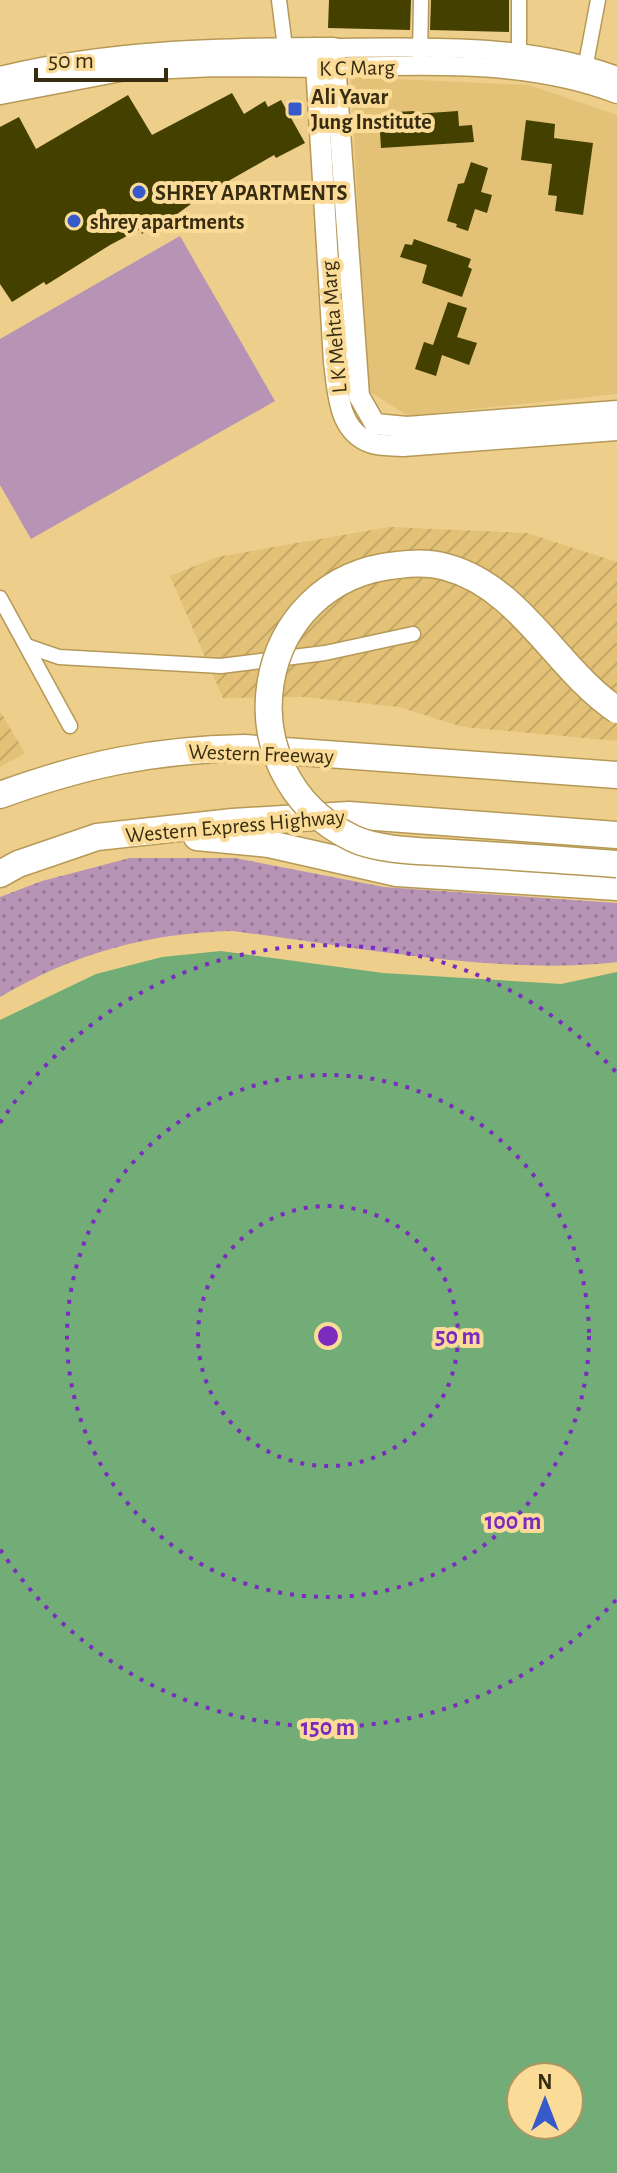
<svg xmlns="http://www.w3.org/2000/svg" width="617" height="2173" viewBox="0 0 617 2173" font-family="'Alegreya Sans',sans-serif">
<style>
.built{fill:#e3c277}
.industrial{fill:url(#industrial-furrows)}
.park{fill:url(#park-dots)}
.garden{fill:#b794b6}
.water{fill:#72ac77;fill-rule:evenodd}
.building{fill:#434000}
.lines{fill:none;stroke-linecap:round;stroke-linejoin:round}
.minor-casing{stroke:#b69957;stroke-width:17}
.tertiary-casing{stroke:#b69957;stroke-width:21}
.secondary-casing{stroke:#b69957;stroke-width:23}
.motorway-casing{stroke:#b69957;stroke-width:29}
.minor{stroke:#fff;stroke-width:14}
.tertiary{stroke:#fff;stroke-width:18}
.secondary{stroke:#fff;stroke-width:20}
.motorway{stroke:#fff;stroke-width:26}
.motorway-bridge-casing{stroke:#b69957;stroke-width:29;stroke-linecap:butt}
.motorway-bridge{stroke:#fff;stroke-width:26}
.ring{fill:none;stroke:#7b2cbf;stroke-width:4;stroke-dasharray:4 8}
.poi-dot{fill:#365aca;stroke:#fadc98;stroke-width:3}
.labels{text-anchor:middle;stroke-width:8;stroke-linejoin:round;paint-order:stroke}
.street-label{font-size:22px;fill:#372c10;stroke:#fadc98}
.poi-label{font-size:22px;font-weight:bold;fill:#372c10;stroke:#fadc98;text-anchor:start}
.centre{fill:#7b2cbf;stroke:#fadc98;stroke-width:4}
.ring-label{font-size:24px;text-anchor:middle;font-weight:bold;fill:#7b2cbf;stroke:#fadc98;stroke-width:8;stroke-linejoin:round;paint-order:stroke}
</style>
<defs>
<pattern id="industrial-furrows" width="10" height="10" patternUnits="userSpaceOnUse" patternTransform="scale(2)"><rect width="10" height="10" fill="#e3c277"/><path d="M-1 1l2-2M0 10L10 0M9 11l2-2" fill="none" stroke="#c3a766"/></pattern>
<pattern id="park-dots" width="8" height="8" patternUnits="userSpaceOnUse" patternTransform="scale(2)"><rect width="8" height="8" fill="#b794b6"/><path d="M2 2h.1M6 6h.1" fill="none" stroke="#967993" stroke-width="1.8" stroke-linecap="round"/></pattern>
</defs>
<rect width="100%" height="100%" fill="#edcf8b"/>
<path class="built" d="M351 77 529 85 617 115V394L408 416 367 390Z"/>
<g class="industrial">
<path d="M389 527 527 533 617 562V741L463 727 399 707 304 697 223 698 170 576 217 557Z"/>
<path d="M0 711 25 753 0 767Z"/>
</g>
<path class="park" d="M130 858H235L384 887 617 903V962C498 976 352 946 232 931 147 933 73 954 0 997V897L42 881Z"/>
<path class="garden" d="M180 236 275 401 31 539 0 485V339Z"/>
<path class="water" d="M221 951 383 973 561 984 617 972V2173H0V1020L96 974 162 957ZM521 2077H569V2125H521Z"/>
<g class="building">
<path d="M329 0H411L410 30 328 28Z"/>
<path d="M431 0H509V32L430 30Z"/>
<path d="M232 93 244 114 265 101 268 107 281 100 305 143 276 158 274 155 202 196 173 217 142 234 140 229 110 245 46 285 44 282 12 302 0 284V127L19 117 36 149 128 95 152 135Z"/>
<path d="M414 111 415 114 458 111 459 126 472 125 474 142 381 148 380 132 397 131 396 112Z"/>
<path d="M526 120 555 124 554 138 593 143 583 215 555 211 557 196 548 195 552 164 521 160Z"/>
<path d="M471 162 488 168 481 192 492 195 487 213 475 209 468 231 456 227 457 224 447 221 458 184 464 183Z"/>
<path d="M414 239 471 259 468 267 472 269 462 297 422 283 427 265 400 257 405 244 412 245Z"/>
<path d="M448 302 467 308 457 337 477 343 469 365 442 355 436 376 415 369 424 342 433 345Z"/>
</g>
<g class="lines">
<defs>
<g id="minor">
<path d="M279 0 286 55"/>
<path d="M519 0V64"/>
<path d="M420 56 421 0"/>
<path d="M584 74 598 0"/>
<path d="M0 598 70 726"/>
<path d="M27 646 59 657 221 666 325 653 413 634"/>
</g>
<g id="tertiary">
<path d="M334 48C428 47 527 43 617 76"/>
<path d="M335 67C428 65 529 60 617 94"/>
</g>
<g id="secondary">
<path d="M315 48 334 362C338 392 338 432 372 443 381 446 394 445 403 446L617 430"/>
<path d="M0 77C109 50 222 48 334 48L359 396 375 424 407 427 617 411"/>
<path d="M0 94 126 70 217 66 326 67"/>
</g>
<g id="motorway">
<path d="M0 795C85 764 154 750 244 748L617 775"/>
<path d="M197 837 269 844 397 873 617 887"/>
<path d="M0 874 18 864 97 837 233 822 349 815 617 835"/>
</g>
</defs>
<use href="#minor" class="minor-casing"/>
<use href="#tertiary" class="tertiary-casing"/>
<use href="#secondary" class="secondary-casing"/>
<use href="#motorway" class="motorway-casing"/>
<use href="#minor" class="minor"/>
<use href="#tertiary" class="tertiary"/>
<use href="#secondary" class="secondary"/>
<use href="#motorway" class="motorway"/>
<defs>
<path id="motorway-bridge" d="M617 710C556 669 521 587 446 567 432 563 413 563 398 565 252 578 220 773 352 838 378 851 424 851 453 853 508 856 562 860 617 864"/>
</defs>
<use href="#motorway-bridge" class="motorway-bridge-casing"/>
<use href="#motorway-bridge" class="motorway-bridge"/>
</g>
<g class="ring">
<circle cx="328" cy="1336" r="130"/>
<circle cx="328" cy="1336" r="261"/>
<path d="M616 1600A391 391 0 0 1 0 1549M0 1123A391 391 0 0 1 616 1072"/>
</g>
<g class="poi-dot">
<rect x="287" y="101" width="16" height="16" rx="4"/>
<circle cx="139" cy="192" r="8"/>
<circle cx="74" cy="221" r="8"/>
</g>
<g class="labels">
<g class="street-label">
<text transform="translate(357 67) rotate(-1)" y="8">K C Marg</text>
<text transform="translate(333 327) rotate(-95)" y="8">L K Mehta Marg</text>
<text transform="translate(261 753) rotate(2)" y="8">Western Freeway</text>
<text transform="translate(235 825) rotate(-5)" y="8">Western Express Highway</text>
</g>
<g class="poi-label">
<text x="311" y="104">Ali Yavar<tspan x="311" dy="25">Jung Institute</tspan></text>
<text x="155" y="200">SHREY APARTMENTS</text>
<text x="90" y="229">shrey apartments</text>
</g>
</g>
<circle cx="328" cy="1336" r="12" class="centre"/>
<g class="ring-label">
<text x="458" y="1344">50 m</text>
<text x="513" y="1529">100 m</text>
<text x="328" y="1735">150 m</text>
</g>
<g transform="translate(545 2101)"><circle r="38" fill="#fadc98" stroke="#ac9662" stroke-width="2"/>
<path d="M0-6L14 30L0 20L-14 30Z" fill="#365aca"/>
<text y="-12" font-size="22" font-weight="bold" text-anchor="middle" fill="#372c10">N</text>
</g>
<path d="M36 68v12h130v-12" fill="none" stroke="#372c10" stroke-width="4"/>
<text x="48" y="68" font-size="24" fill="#372c10" stroke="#fadc98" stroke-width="6" paint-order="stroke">50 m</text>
</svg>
